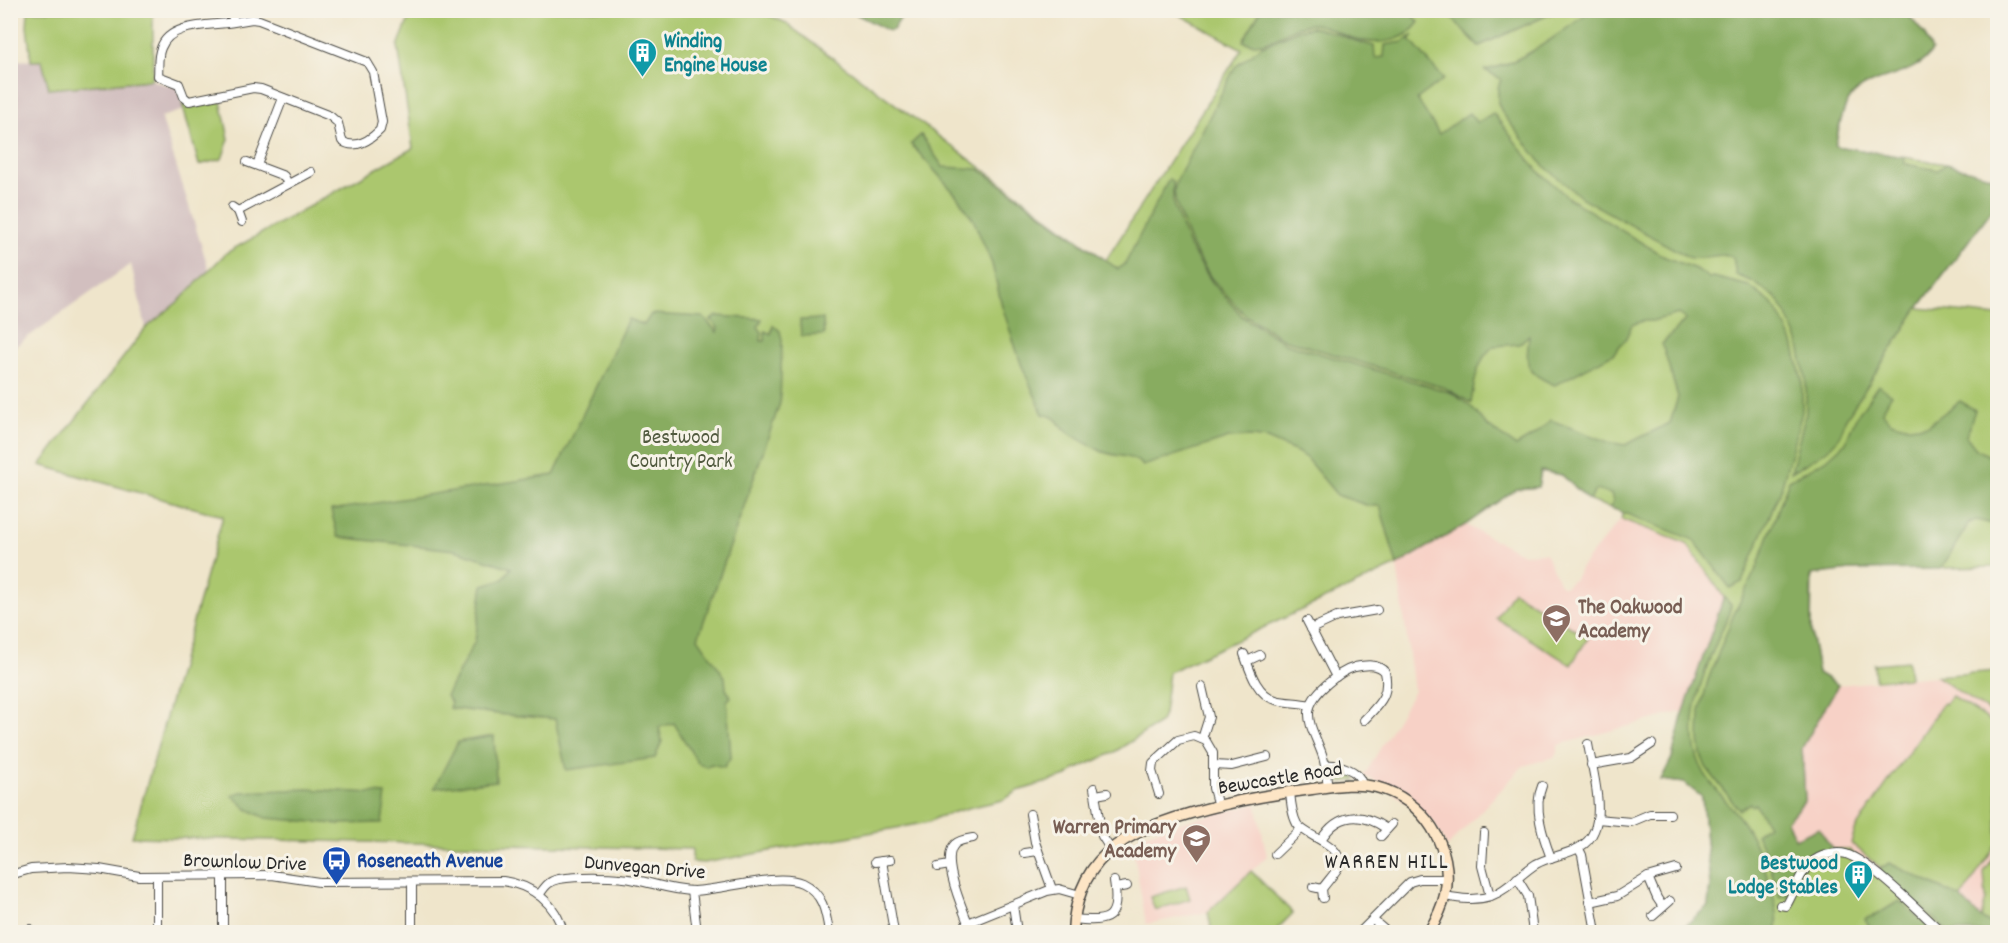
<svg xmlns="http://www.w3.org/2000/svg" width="2008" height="943" viewBox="0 0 2008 943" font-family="Dekko,sans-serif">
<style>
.built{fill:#f7d1c6}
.industrial{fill:#d2bfbf}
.green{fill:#abc76e;stroke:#6b794c;stroke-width:1.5}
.forest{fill:#88ac61;stroke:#5a6c46;stroke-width:1.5}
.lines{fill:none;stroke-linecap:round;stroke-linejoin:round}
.street-casing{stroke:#484743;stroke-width:10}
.secondary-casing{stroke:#484743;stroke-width:13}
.street{stroke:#fff;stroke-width:8}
.secondary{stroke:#fde5c5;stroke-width:10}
.labels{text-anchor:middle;stroke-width:6;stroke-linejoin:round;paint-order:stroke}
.culture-label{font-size:21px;font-weight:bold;fill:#0d838f;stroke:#f7f3e8;text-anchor:start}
.park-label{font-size:21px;fill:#515a3f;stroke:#f7f3e8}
.education-label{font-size:21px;font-weight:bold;fill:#785e54;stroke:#f7f3e8;text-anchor:start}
.street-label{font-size:21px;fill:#2b2b2b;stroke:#f7f3e8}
.transit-label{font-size:21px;font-weight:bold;fill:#164399;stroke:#f7f3e8;text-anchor:start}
.neighbourhood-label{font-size:22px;letter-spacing:1.5px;fill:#2b2b2b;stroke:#f7f3e8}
</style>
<rect width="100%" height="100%" fill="#f7f3e8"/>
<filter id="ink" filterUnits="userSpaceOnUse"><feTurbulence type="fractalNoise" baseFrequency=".0167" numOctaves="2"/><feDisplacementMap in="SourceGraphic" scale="12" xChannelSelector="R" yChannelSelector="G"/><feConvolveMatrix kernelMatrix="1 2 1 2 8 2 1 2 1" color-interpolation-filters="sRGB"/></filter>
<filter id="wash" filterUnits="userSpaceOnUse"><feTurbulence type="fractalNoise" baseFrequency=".008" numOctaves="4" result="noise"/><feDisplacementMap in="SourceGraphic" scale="24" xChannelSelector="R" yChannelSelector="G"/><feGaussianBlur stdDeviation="1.35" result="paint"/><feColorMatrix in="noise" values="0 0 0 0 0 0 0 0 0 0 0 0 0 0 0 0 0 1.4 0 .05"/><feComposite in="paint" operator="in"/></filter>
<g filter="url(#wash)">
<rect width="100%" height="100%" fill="#efe5cb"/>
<g class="built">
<path d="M1621 519 1687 544 1724 597 1684 711 1558 745V753L1554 757 1523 766 1447 847 1434 822 1379 783 1364 776 1414 691 1397 565 1465 525 1523 554 1545 553 1559 582 1562 586H1565L1575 579 1581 567Z"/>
<path d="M1936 676 1997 717V852L1984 872 1986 899 1981 918 1949 932 1868 863 1851 852 1795 839 1786 821 1805 800 1802 748 1838 685Z"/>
<path d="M1256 804 1267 856 1208 912 1146 924 1132 841 1148 833 1184 822Z"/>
</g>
<path class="industrial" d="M10 60 42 61 50 89 151 80 177 88 184 110 161 117 209 270 180 300 146 328 131 264 11 349Z"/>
<g class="green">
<path d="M486 10 759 11 784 22 1106 260 1242 49 1173 11H1445L1479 46 1557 11H1905L1924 34 1932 51C1913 80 1868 74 1851 97 1841 110 1839 131 1835 146L1946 164 1997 178V203L1918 308 1997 316 1998 531 1994 567 1850 570 1812 574 1811 632 1818 673 1838 685 1802 748 1805 800 1787 821 1795 839 1816 854 1832 849H1850L1851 852 1868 863 1949 932H1678L1708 906 1710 885 1702 797 1684 783 1661 780 1672 758 1682 717 1724 597 1687 544 1621 519 1623 512 1590 501 1562 475 1541 471 1538 487 1516 489 1465 525 1397 565 1169 672 1164 714 1161 722 1113 753 1076 769 1067 776 1018 791 1003 800 968 808 938 817 929 822 704 863 692 862V849L132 837 223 516 40 465 146 328 180 300 226 253 413 148 398 46 412 11H456L471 14Z"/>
<path d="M28 11H153V72L151 80 49 89 42 61H31L27 26Z"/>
<path d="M221 101 229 139 222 159 199 165 182 103 193 107Z"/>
<path d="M1513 591 1588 638 1571 665 1496 618Z"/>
<path d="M1908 661 1910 678 1875 680 1874 664Z"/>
<path d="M1997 671V717L1936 676Z"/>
<path d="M1952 696 1997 725V843L1961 898 1889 863 1881 868 1851 843 1856 828 1943 703 1945 704Z"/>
<path d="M1335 767 1355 776 1356 780C1345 781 1333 786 1330 773L1331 769Z"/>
<path d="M1997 852V932H1974L1981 918 1986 899 1984 872Z"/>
<path d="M1251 871 1293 913 1277 929V932H1212L1208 912Z"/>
<path d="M1186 886 1190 899 1155 910 1150 897Z"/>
</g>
<g class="forest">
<path d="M1261 10 1409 11 1419 22C1405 43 1375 46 1352 38 1339 34 1327 25 1313 24 1288 24 1268 53 1243 41Z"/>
<path d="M850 11H905L893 30 889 31Z"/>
<path d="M1445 11H1557L1479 46Z"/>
<path d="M1592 11H1905L1924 34 1932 51C1913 80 1868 74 1851 97 1841 110 1839 131 1835 146L1904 157 1905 164 1938 170 1946 164 1993 177 1997 180V203L1918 308 1845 420C1841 448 1813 459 1791 472L1806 413V380L1798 341 1786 313 1776 298 1753 282 1736 275 1733 257C1715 252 1708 260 1690 258L1582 198 1543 165 1503 114 1498 103V88L1501 79 1485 70C1524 63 1560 32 1592 11Z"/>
<path d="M1311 27C1333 30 1353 42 1374 46L1375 58 1384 57 1385 45 1403 42 1414 35 1410 40 1444 79 1417 99 1439 134 1469 113 1477 123 1493 113 1537 170 1570 199 1665 257 1698 270 1709 278 1713 277 1749 286 1771 303 1781 317 1793 343 1802 380V412L1781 489 1742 582 1730 588 1694 540 1611 508 1613 501 1611 494 1595 490 1590 501 1562 475 1541 471 1538 487 1516 489 1465 525 1397 565 1380 506H1369L1337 495 1306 458 1297 452 1267 439 1251 437 1229 438 1143 466C1132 453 1113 458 1099 450 1089 445 1078 439 1069 433 1056 424 1061 418 1043 414L1021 364 1002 306 992 264 973 219 957 196 911 144 921 135 943 167 979 169 1118 269 1125 264 1169 179 1173 182V204L1189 246 1212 282 1243 317 1285 343 1452 393 1470 406 1488 426 1516 446 1536 434 1551 420 1608 442 1625 445 1670 423 1678 397 1662 344 1686 319 1679 314 1652 321H1642L1632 325 1625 340 1613 354 1555 385C1524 372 1526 366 1529 335L1519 344 1494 346C1477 359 1474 384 1471 403L1445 388 1283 339 1245 315 1211 278 1191 245 1176 204 1174 191 1176 182 1235 67 1262 46 1298 30Z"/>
<path d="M651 314 703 317 717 332 718 328 711 320 717 316 762 319 758 327 762 332 761 341H765V331L771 334 773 325 780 331 782 340 780 403 698 638 725 677 726 689 731 697 727 701 731 757 724 767 711 764 706 767 697 762 674 723 659 727 662 741 655 758 566 770 555 719 506 715 449 708 451 702 446 696 475 641 483 585 503 579 511 568 455 550 338 537 331 510 554 475 628 319 644 325Z"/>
<path d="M823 319 824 335 801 336 800 320Z"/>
<path d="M1878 385 1891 395 1882 412 1891 422 1909 427 1928 425 1960 401 1975 410 1966 436 1976 449 1997 460V525L1976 520 1969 523 1941 569 1850 570 1811 575V632L1818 673 1838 685 1802 748 1805 800 1787 821 1795 839 1819 828 1832 849C1807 854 1797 874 1788 896L1779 897 1768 859 1756 834 1768 825 1755 804 1752 806 1750 803 1739 810 1706 767 1701 755 1699 739 1700 711 1708 680 1733 616 1758 565 1789 480 1826 460 1846 442 1855 419Z"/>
<path d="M1724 597 1731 605 1729 613C1713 652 1690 696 1694 740 1697 777 1722 793 1742 821 1756 841 1764 864 1771 888 1775 902 1780 918 1776 932H1678L1708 906 1710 885 1702 797 1684 783 1661 780 1672 758 1682 717Z"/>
<path d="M494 736 496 781 434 788 458 742Z"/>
<path d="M307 789 386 794 382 823 337 824 266 818 247 809 232 795 241 792Z"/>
<path d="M1889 863 1961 898 1981 918 1997 928V932H1949L1878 871Z"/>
<path d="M1899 901 1936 932H1873L1865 919 1878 914Z"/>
</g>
</g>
<g filter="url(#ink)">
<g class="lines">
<defs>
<g id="street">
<path d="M231 10 234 22C212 26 170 22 161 48 157 57 159 67 158 76L179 84 184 97 189 101 253 88 261 89 330 116 338 123 342 141C355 150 370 140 380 130L382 122 373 72 367 62 259 20 252 19 234 22"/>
<path d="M247 162 284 176 288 184"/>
<path d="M257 165 283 98"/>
<path d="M232 207 238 211 242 222"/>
<path d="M238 211 311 172"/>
<path d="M1307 621 1336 677"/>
<path d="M1311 629 1337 617 1377 610"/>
<path d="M1244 654C1250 671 1257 695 1276 700 1287 703 1298 702 1310 705"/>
<path d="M1247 661 1260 655"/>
<path d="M1202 687 1209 717 1202 739"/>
<path d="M1214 765 1232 766 1267 757"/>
<path d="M1325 765C1338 764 1359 769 1362 784"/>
<path d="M1591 765 1631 758 1652 744"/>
<path d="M1542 786C1533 807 1543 837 1551 858"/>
<path d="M1328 787C1326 776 1326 765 1322 754 1311 724 1297 710 1327 684 1335 677 1344 670 1355 667 1365 665 1378 663 1385 672 1390 696 1379 704 1364 720"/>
<path d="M1094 788 1102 836 1111 850"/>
<path d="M1290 792C1291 803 1292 815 1297 824 1306 837 1344 844 1339 866 1337 871 1326 883 1322 889"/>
<path d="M1159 794 1152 771 1153 763 1178 740 1194 736 1206 741 1213 753V788L1218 807"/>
<path d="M1096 795 1107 793"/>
<path d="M1030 814 1035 842 1052 889"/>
<path d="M1597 819 1631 822 1650 814H1670"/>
<path d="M1484 833 1482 866 1490 896"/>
<path d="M1381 836 1392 824"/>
<path d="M1321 840C1338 812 1362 812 1387 829"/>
<path d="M1579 849 1582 855 1596 932"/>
<path d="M1024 853 1038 851"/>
<path d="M1275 854 1301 829"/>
<path d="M882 861 894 932"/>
<path d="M875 862 890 860"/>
<path d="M938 867 950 865"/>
<path d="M10 875 31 869 68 867 99 869 139 876 272 875 319 882 503 881C532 885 556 903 563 932"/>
<path d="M157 876V932"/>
<path d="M1648 877 1657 898 1663 907"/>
<path d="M1517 878 1528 896 1533 932"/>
<path d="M1313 887 1322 889 1323 898"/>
<path d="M1115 888 1127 886"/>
<path d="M692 891 697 932"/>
<path d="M539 895C545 887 548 881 559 879 579 876 617 876 636 880 656 884 674 891 694 891 724 890 778 872 802 883 823 893 826 912 829 932"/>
<path d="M1445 896C1461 899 1475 901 1491 896 1508 890 1520 874 1536 864 1556 853 1585 854 1594 831 1604 809 1592 768 1588 744"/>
<path d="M1590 902 1617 896 1648 877 1676 869"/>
<path d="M1013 905 1017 932"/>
<path d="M1780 905 1786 906C1795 892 1798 875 1811 863 1819 855 1835 851 1846 854 1873 863 1920 912 1942 932"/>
<path d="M1653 916 1670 901"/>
<path d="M1073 919C1110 923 1120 919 1114 881"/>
<path d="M1373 920 1387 932"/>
<path d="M968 923C962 907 940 858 955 844 959 840 967 839 973 838"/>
<path d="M30 929V932"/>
<path d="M223 932V875"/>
<path d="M412 932V882"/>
<path d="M959 932 968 923 1047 891 1059 889 1080 895"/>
<path d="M1360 932 1410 882 1420 879H1447"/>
</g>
<path id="secondary" d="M1073 932C1074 904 1084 874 1106 854 1118 843 1133 834 1148 828 1199 807 1257 796 1312 789 1333 786 1355 782 1376 787 1423 799 1455 847 1445 895 1442 909 1436 920 1429 932"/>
</defs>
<use href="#street" class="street-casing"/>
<use href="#secondary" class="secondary-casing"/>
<use href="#street" class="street"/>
<use href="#secondary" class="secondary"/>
</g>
</g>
<defs>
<symbol id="building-pin" viewBox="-11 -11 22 30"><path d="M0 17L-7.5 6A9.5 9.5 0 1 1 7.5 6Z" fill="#0f9aa8" stroke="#f7f3e8"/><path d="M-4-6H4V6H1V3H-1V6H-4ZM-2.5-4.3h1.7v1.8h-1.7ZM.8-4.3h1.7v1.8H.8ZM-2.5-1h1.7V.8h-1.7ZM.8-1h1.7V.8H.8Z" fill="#fff"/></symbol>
<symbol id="school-pin" viewBox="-11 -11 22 30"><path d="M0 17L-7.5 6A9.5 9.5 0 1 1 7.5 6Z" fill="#8d6e63" stroke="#f7f3e8"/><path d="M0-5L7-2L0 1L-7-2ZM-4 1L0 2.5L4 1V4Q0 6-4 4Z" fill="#fff"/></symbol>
<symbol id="bus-pin" viewBox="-11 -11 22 30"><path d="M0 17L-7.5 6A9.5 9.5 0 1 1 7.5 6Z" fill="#1a4fb4" stroke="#f7f3e8"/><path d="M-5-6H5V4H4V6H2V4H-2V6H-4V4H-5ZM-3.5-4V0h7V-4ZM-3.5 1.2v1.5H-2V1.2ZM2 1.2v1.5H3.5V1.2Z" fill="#fff"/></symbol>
</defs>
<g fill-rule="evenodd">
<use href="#building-pin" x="626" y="36" width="33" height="45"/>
<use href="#school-pin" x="1540" y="602" width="33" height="45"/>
<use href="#school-pin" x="1180" y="822" width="33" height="45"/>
<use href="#bus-pin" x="320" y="844" width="33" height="45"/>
<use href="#building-pin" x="1842" y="858" width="33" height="45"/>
</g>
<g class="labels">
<g class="culture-label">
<text x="664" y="47">Winding<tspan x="664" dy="24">Engine House</tspan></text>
<text x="1838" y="869" text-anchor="end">Bestwood<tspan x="1838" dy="24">Lodge Stables</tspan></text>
</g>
<g class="park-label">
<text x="681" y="443">Bestwood<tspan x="681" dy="24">Country Park</tspan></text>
</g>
<g class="education-label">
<text x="1578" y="613">The Oakwood<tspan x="1578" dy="24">Academy</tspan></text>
<text x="1176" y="833" text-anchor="end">Warren Primary<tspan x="1176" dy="24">Academy</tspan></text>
</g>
<g class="street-label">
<text transform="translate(1280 777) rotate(-9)" y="7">Bewcastle Road</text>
<text transform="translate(245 861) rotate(2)" y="7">Brownlow Drive</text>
<text transform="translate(645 866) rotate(5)" y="7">Dunvegan Drive</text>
</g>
<g class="transit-label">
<text x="357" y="867">Roseneath Avenue</text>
</g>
<g class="neighbourhood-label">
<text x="1387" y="868">WARREN HILL</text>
</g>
</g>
<rect width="2008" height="943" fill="none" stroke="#f7f3e8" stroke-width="36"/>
</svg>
